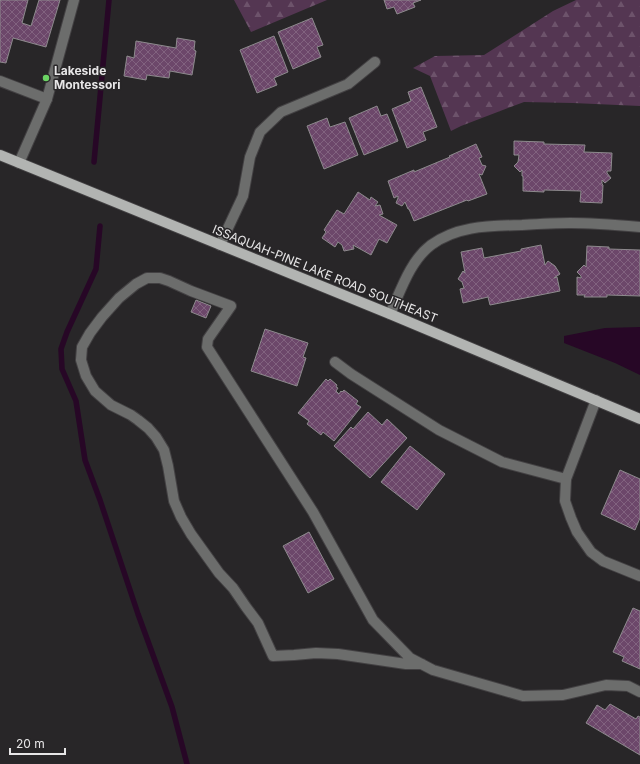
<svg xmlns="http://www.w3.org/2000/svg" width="640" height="764" viewBox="0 0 640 764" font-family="Inter,sans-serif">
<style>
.forest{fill:url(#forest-firs)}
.water{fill:#270726}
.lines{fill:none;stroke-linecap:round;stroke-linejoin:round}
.stream{stroke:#270726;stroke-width:5.5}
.building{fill:url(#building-cross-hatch);stroke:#8d8a8d}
.minor-casing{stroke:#434143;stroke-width:12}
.major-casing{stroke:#434143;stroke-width:12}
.minor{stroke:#6c6d6c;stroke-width:10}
.major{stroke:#b2b4b2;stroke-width:10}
.poi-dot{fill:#6bd363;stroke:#282628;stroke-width:1.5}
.labels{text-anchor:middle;stroke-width:3;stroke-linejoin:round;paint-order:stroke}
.poi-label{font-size:12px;font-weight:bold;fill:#e7e6e7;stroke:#282628;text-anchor:start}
.street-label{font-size:12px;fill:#e7e6e7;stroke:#282628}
</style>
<defs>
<pattern id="forest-firs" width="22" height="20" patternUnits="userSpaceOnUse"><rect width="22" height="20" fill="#543652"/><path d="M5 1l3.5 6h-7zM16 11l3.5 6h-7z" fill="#6d536b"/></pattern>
<pattern id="building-cross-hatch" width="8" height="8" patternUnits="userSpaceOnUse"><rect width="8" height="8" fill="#6c476a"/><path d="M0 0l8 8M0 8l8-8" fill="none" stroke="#81627f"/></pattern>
</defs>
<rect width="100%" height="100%" fill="#282628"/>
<g class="forest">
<path d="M234 0H327L251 32Z"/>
<path d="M576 0H640V106L573 103 524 102 461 126 451 131 430 76 413 68 435 56 484 55 553 11Z"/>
</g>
<path class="water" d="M640 327V375L615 363 564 343V336L605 328Z"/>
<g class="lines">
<g class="stream">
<path d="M94 162 109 0"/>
<path d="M100 226 96 269 67 332 61 349 62 369 76 401 85 460 100 500 138 614 172 707 187 764"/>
</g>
</g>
<g class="building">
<path d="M0 0H28L22 23 31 26 39 0H60L46 47 13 38 6 63 0 62Z"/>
<path d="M384 0H421L413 3 415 7 397 14 394 7 387 9Z"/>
<path d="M312 18 323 45 317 47 321 57 293 69 278 32Z"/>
<path d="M274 36 288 72 274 78 277 85 257 93 240 50Z"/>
<path d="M177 38 195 41 194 50 196 51 192 75 170 71 169 78 147 75 146 80 124 76 127 56 134 58 136 41 176 48Z"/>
<path d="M421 87 437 127 423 132 426 140 407 148 392 109 411 101 408 92Z"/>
<path d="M377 106 381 116 387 114 398 141 364 155 349 118Z"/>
<path d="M327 118 330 127 345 122 358 155 324 169 307 126Z"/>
<path d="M514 141 544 142V144L585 145 584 152 612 153 611 171H607V173L611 178 605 183 602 180V184L603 185 602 203 580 202 581 191 544 190V192L523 191V176H522V170L520 172 514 166 518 162 519 155H514Z"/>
<path d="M476 144 482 157 479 158 482 165 486 166 482 175 479 174 487 194 468 201 467 200 414 221 409 209H408L405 202 402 206 396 203 398 198V196L394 198 388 181 414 170V172L450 157 449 156Z"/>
<path d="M358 192 370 200 371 197 378 202 375 206 380 205 383 214 379 215 397 225 387 243 379 239 371 255 353 245 354 249 344 251 342 245 338 242 335 247 322 238 326 232 324 230 337 210 344 214Z"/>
<path d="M541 245 545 265 548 261 555 266 560 274 554 278 557 277 560 291 490 305 488 297 463 303 460 289 464 288 462 282 458 279 463 271 465 273 461 252 482 248 484 258 521 251V249Z"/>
<path d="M587 246 609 247V249L640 250V296L607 295V297H584L585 295H577V277L581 278V276L577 272 584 265 586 267Z"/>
<path d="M196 300 211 306 206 318 191 312Z"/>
<path d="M265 329 308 343 303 357 306 358 297 386 251 371Z"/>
<path d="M326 379 328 381 330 379 337 385 336 387 338 388 336 391 339 394 341 391 342 392 344 390 358 401 356 404 361 407 334 441 323 432 321 435 307 424 309 421 298 413Z"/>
<path d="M368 412 382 425 387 419 407 438 370 478 334 446 351 427 353 429Z"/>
<path d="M410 446 445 474 417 510 381 482Z"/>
<path d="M620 470 640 479V518L635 530 601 514Z"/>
<path d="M309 532 334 579 308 593 283 546Z"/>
<path d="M633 608 640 611V669L622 661 624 657 613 652Z"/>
<path d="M610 704 636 719 638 716 640 717V755L586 723 597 705 605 710Z"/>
</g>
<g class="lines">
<defs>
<g id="minor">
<path d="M0 81 47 99"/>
<path d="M19 163 47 99 74 0"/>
<path d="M220 245 243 196 250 157 260 132 281 112 348 84 375 62"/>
<path d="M390 314C401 290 410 261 431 245 458 225 491 226 522 225 538 224 554 223 570 223 593 223 617 225 640 227"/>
<path d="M335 362 351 374 439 430 502 462 566 479"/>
<path d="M596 400 566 479 565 501 571 518 577 532 591 552 603 561 640 576"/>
<path d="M422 664H406L338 654 316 653 294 655 273 656 258 623 246 607 233 588 219 573 191 534 181 517 174 501 168 466 164 450 156 437 148 428 138 420 131 415 111 405 95 391 86 376 81 360 82 347 90 333 102 317 119 298 136 284 147 278H160L169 281 191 291 231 306 208 339 207 347 313 512 373 620 410 658 433 670 523 696 563 695 606 685 628 686 640 692"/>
</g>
<path id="major" d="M0 155 390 314 640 419"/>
</defs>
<use href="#minor" class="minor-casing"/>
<use href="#major" class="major-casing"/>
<use href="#minor" class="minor"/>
<use href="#major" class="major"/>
</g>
<circle class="poi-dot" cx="46" cy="78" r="4"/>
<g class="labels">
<g class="poi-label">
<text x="54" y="75">Lakeside<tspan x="54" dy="14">Montessori</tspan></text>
</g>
<g class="street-label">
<text transform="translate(325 274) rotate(22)" y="4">ISSAQUAH-PINE LAKE ROAD SOUTHEAST</text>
</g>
</g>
<path d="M10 748v6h55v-6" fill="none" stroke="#e7e6e7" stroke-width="2"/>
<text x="16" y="748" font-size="12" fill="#e7e6e7" stroke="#282628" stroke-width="3" paint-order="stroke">20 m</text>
</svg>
